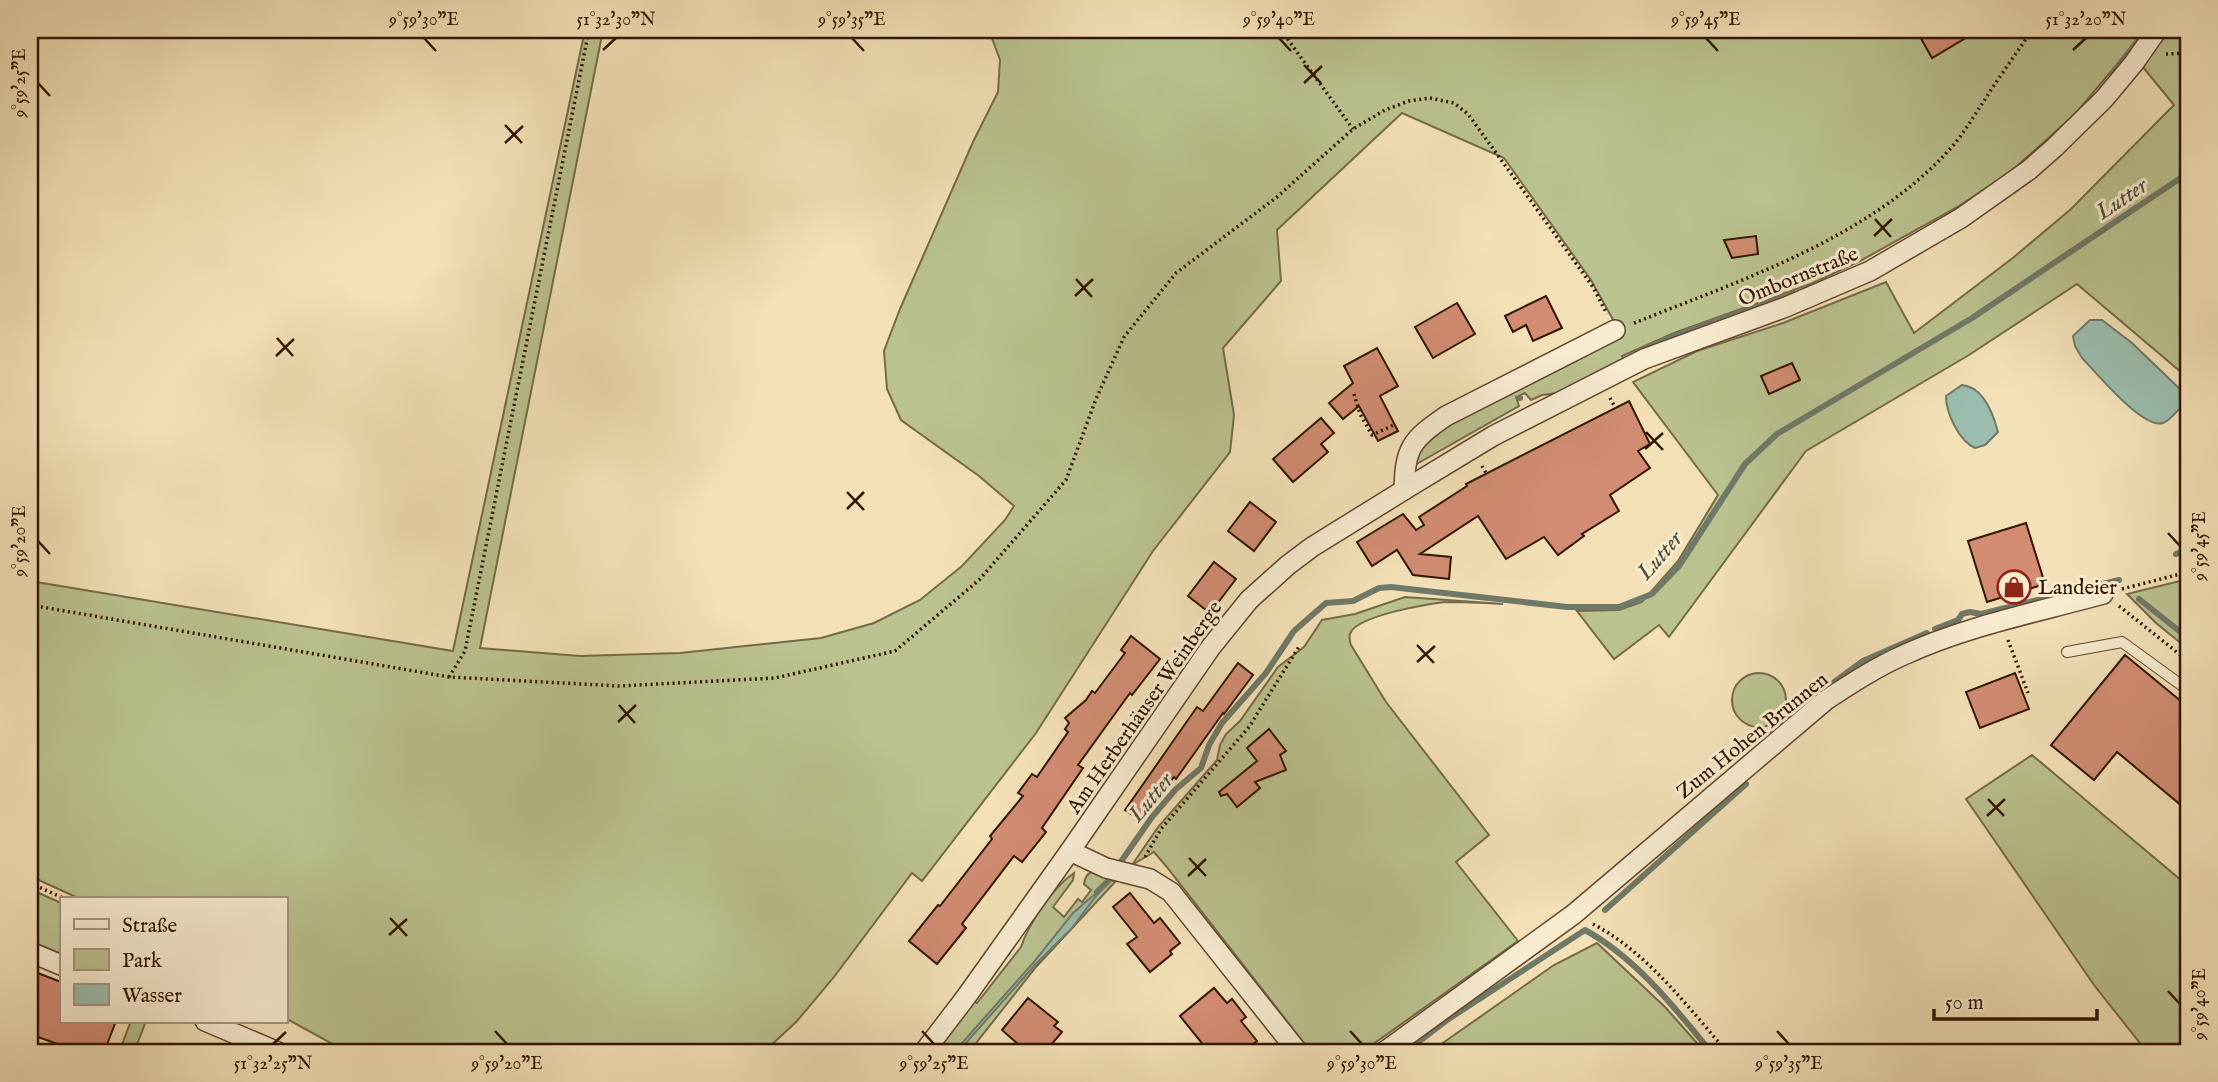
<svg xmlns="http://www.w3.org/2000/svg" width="2218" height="1082" viewBox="0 0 2218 1082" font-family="'IM FELL English',serif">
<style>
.green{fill:#bac28f;stroke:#756b48;stroke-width:2}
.water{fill:#9bbdae;stroke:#707968;stroke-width:2}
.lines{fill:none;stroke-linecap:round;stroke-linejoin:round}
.stream{stroke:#707968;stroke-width:6}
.building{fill:#d18c73;stroke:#301400;stroke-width:2}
.lane-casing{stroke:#61472e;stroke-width:12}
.street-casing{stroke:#61472e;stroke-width:22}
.path{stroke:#301400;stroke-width:3.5;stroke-dasharray:2 3.5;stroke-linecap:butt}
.lane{stroke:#f7ebd0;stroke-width:10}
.street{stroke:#f7ebd0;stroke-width:19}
.ticks{fill:none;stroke:#301400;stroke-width:2.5}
.labels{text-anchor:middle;stroke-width:6;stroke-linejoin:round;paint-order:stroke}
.street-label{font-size:21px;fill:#301400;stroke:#f7ebd0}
.poi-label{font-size:21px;fill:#301400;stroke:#f7ebd0;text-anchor:start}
.water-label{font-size:23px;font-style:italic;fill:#554f3d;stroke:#f7ebd0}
.neatline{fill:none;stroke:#301400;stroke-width:2.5}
.ticks-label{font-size:18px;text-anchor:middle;fill:#301400}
</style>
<rect width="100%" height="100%" fill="#f3e0b7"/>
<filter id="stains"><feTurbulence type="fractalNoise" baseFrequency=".00286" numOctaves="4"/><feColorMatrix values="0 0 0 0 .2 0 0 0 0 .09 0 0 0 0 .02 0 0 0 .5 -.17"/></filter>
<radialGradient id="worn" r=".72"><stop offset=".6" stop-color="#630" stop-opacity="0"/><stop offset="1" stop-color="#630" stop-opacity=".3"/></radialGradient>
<g class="green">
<path d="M585 30H603L480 648 580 656 680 653 821 638 874 623 920 600 962 566 1005 520 1014 506 979 476 901 420 887 389 884 351 900 309 973 142 998 92 1000 60 989 30H2188V378L2077 284 1969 355 1806 451 1669 637 1659 625 1614 659 1577 611 1619 610 1642 602 1678 561 1718 495 1633 382 1697 351 1783 323 1886 282 1914 333 2014 257 2071 209 2174 105 2129 50 2076 113 2043 143 2009 173 1959 206 1860 261 1811 284 1674 333 1622 356 1624 361 1558 393 1542 395 1531 400 1525 393 1516 397 1519 406 1413 466 1412 459 1438 429 1616 325 1591 280 1504 158 1402 113 1277 230 1281 281 1223 348 1234 415 1230 452 1153 551 1036 733 922 881 912 873 834 977 797 1021 764 1052H347L285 1018V898H78L30 876V581L453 651Z"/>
<path d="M2188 579V649L2156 623 2127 594Z"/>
<path d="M1405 597 1503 604C1485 603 1466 602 1447 602 1430 603 1355 616 1350 634 1349 636 1350 643 1351 645L1386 702 1489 835 1456 862 1518 941 1362 1052H1311L1166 866 1154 852 1132 865 1158 827 1217 760 1220 745 1226 734 1240 721 1278 667 1304 647 1322 620 1355 614Z"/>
<circle cx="1759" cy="700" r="27"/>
<path d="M2032 755 2188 886V1052H2147L2094 985 1966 799Z"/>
<path d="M1095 871 1115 882 1036 967 969 1052H933L972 1000 977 1003 1021 947C1029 923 1053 887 1074 873L1073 880 1053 907 1064 917 1078 899 1082 902 1091 890 1084 884C1085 877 1087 873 1095 871Z"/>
<path d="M30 889 61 903V954L30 941Z"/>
<path d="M1597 943 1665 1007 1705 1052H1430L1554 965Z"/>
<path d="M131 1021H146L134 1052H119Z"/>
</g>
<g class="water">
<path d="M2090 320H2102L2132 343 2184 393V404C2178 409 2171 420 2163 423 2143 430 2096 372 2082 358L2075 346 2073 336Z"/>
<path d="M1962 385C1983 387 1993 413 1998 432L1985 445 1975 448C1959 441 1946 413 1946 396Z"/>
<path d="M1102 888 1072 928 1035 965 958 1052H954L1033 963 1073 913Z"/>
</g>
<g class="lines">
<g class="stream">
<path d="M2113 73 2143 34"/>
<path d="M1647 348 1675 336 1794 294"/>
<path d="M1519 398H1520"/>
<path d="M2176 554 2188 549"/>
<path d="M2139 599 2188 638"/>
<path d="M1935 629 1958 620 1962 614 1970 612 1981 614 2119 580"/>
<path d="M1773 733 1796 710 1863 661 1927 633"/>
<path d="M1120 863 1152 817 1176 789 1201 768 1209 745 1222 723 1266 673 1294 631 1326 603 1353 601 1379 588 1391 587 1567 607H1619L1652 594 1679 566 1745 464 1777 434 1972 318 2188 173"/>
<path d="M1097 892 1108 881"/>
<path d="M1605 910 1746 784"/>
<path d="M1405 1052 1447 1020 1585 930C1636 958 1675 1008 1711 1052"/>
</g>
</g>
<g class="building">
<path d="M1929 30H1979L1932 58 1919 35Z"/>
<path d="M1756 236 1758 254 1732 258 1724 240Z"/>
<path d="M1546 296 1562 328 1533 341 1526 325 1513 332 1505 316Z"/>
<path d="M1457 303 1475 334 1433 358 1415 327Z"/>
<path d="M1377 348 1398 386 1380 396 1398 431 1378 441 1359 406 1343 419 1329 403 1353 383 1344 366Z"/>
<path d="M1792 363 1800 380 1769 394 1761 376Z"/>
<path d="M1629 401 1650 444 1638 451 1650 468 1610 495 1619 511 1582 534 1584 536 1558 555 1544 537 1506 559 1478 516 1420 554 1451 557 1449 579 1413 575 1397 550 1372 566 1357 542 1403 514 1416 530 1424 525 1419 517 1467 486 1466 484Z"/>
<path d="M1321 418 1334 433 1321 444 1328 452 1293 482 1273 459Z"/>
<path d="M1250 502 1276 522 1254 551 1228 531Z"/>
<path d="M2026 523 2045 584 1987 602 1968 541Z"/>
<path d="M1214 562 1236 579 1210 613 1188 596Z"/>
<path d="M1131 636 1160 659 1132 695 1130 693 1078 765 1083 768 1042 828 1046 832 1022 862 1014 856 962 924 966 928 937 964 909 941 938 905 940 906 992 839 990 836 1023 796 1018 793 1032 774 1037 777 1068 732 1065 729 1069 723 1065 718 1086 700 1092 691 1095 693 1125 653 1121 650Z"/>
<path d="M2125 655 2188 707V811L2117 752 2094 780 2051 745Z"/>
<path d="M1238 663 1253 675 1224 714 1223 713 1176 779 1174 777 1141 821 1125 810 1197 707 1203 711Z"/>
<path d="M2015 673 2029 709 1980 728 1966 692Z"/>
<path d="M1269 729 1286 751 1280 755 1286 770 1255 782 1260 788 1237 807 1227 794 1221 796 1219 792 1257 761 1247 748Z"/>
<path d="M1130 893 1154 923 1160 918 1180 943 1170 951 1172 954 1150 972 1127 944 1137 937 1113 907Z"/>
<path d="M30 970 61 982V1021H116L104 1052H79L30 1034Z"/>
<path d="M1214 988 1227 1003 1232 999 1246 1017 1241 1021 1257 1041 1243 1052H1209L1180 1016Z"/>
<path d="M1028 998 1058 1022 1054 1026 1062 1032 1045 1052H1027L1002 1030Z"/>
</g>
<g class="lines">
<defs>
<path id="lane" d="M2067 652 2122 642 2188 690"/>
<g id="street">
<path d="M1404 490C1405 448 1411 440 1446 416L1615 330"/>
<path d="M1070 851 1106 868 1150 879 1171 892 1298 1052"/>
<path d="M30 952 61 965"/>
<path d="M205 1021 278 1052"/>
<path d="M924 1052 966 997 1070 851 1211 647 1249 600 1288 565 1312 547 1404 490 1493 436 1644 359 1786 307 1870 271 1961 218 2029 170 2055 147 2104 99 2134 63 2157 30"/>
<path d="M1384 1052 1574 914 1826 700C1852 683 1878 666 1906 654 1967 626 2038 612 2103 594"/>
</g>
</defs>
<use href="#lane" class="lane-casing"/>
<use href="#street" class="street-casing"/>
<g class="path">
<path d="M1281 30 1353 129"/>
<path d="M2166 54 2188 53"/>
<path d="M1634 323C1742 280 1871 237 1950 149 1963 135 1973 117 1984 101 1999 77 2016 54 2032 30"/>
<path d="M1354 394 1360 414 1372 435 1396 424"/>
<path d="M1610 398 1615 407"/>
<path d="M1482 466 1486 473"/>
<path d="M2122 589 2188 572"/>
<path d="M30 605 449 677 619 686 775 678 895 651 979 580 1066 480 1096 399 1124 337 1176 273 1277 197 1353 129 1385 110 1409 101 1430 98 1454 103 1468 114 1593 287 1607 314"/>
<path d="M2119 606 2188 661"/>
<path d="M2008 640 2028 693"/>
<path d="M449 677 465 651 589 30"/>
<path d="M1145 857 1161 829 1249 727 1300 645"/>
<path d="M30 883 63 898"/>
<path d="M1593 924C1648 953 1687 1006 1727 1052"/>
<path d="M295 1045 318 1052"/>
</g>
<use href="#lane" class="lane"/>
<use href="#street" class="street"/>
</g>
<path class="ticks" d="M424 38 436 51M852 38 864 51M1279 38 1291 51M1706 38 1718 51M603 50 616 38M2073 50 2086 38M1304 65 1321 83M38 83 50 96M1304 83 1322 66M505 125 522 143M505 143 523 126M1875 219 1891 237M1874 236 1892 219M1076 279 1092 297M1075 296 1093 279M277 338 293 356M276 356 294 339M1646 432 1663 450M1645 449 1663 433M847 492 864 510M847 509 864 492M2168 533 2180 546M38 541 50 554M1417 645 1434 663M1417 662 1435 646M619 705 635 723M618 722 636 705M1988 799 2004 816M1987 816 2005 799M1189 858 1206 876M1188 876 1206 859M390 918 407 936M389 935 407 919M2168 991 2180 1004M495 1031 507 1044M922 1031 934 1044M1350 1031 1362 1044M1777 1031 1789 1044M273 1044 286 1032"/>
<defs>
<symbol id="shop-ring" viewBox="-11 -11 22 22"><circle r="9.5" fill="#f7ebd0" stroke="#8f2418" stroke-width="1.5"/><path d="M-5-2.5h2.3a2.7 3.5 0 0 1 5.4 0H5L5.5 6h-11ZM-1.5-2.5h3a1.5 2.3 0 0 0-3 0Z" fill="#8f2418"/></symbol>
</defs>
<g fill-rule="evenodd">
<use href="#shop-ring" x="1995" y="568" width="38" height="38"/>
</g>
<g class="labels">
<g class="street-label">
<text transform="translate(1798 276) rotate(-22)" y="7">Ombornstraße</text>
<text transform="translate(1144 707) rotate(-55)" y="7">Am Herberhäuser Weinberge</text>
<text transform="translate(1752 735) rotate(-39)" y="7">Zum Hohen Brunnen</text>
</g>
<g class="poi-label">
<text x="2038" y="594">Landeier</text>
</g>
<g class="water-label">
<text transform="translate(2121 198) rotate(-34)" y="8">Lutter</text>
<text transform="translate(1659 555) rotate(-49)" y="8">Lutter</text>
<text transform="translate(1150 797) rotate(-50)" y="8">Lutter</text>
</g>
</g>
<rect width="2218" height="1082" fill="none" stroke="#f3e0b7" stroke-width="77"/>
<rect x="60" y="897" width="228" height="126" fill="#f7ebd0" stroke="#a7957d" stroke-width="2"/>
<rect x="74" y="919" width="35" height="10" fill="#f7ebd0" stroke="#a7957d" stroke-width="2"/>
<text x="122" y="932" font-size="21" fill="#301400">Straße</text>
<rect x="74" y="949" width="35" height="21" fill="#bac28f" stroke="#a7957d" stroke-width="2"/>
<text x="122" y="967" font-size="21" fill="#301400">Park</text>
<rect x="74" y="984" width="35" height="21" fill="#9bbdae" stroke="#a7957d" stroke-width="2"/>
<text x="122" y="1002" font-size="21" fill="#301400">Wasser</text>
<path d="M1934 1009v10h163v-10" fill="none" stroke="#301400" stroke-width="3.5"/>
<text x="1945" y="1009" font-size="21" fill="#301400" stroke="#f7ebd0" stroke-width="5" paint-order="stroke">50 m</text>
<rect x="38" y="38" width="2142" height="1006" class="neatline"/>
<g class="ticks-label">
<text x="424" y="25">9°59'30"E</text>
<text x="616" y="25">51°32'30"N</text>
<text x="852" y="25">9°59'35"E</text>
<text x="1279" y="25">9°59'40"E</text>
<text x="1706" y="25">9°59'45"E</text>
<text x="2086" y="25">51°32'20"N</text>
<text transform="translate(19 83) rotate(-90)" y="6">9°59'25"E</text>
<text transform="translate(19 541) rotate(-90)" y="6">9°59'20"E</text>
<text transform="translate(2199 546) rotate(-90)" y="6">9°59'45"E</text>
<text transform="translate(2199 1004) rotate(-90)" y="6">9°59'40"E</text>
<text x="273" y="1069">51°32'25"N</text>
<text x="507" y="1069">9°59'20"E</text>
<text x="934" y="1069">9°59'25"E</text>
<text x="1362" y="1069">9°59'30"E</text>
<text x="1789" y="1069">9°59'35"E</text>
</g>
<rect width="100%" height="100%" filter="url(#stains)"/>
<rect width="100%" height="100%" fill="url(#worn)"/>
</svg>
